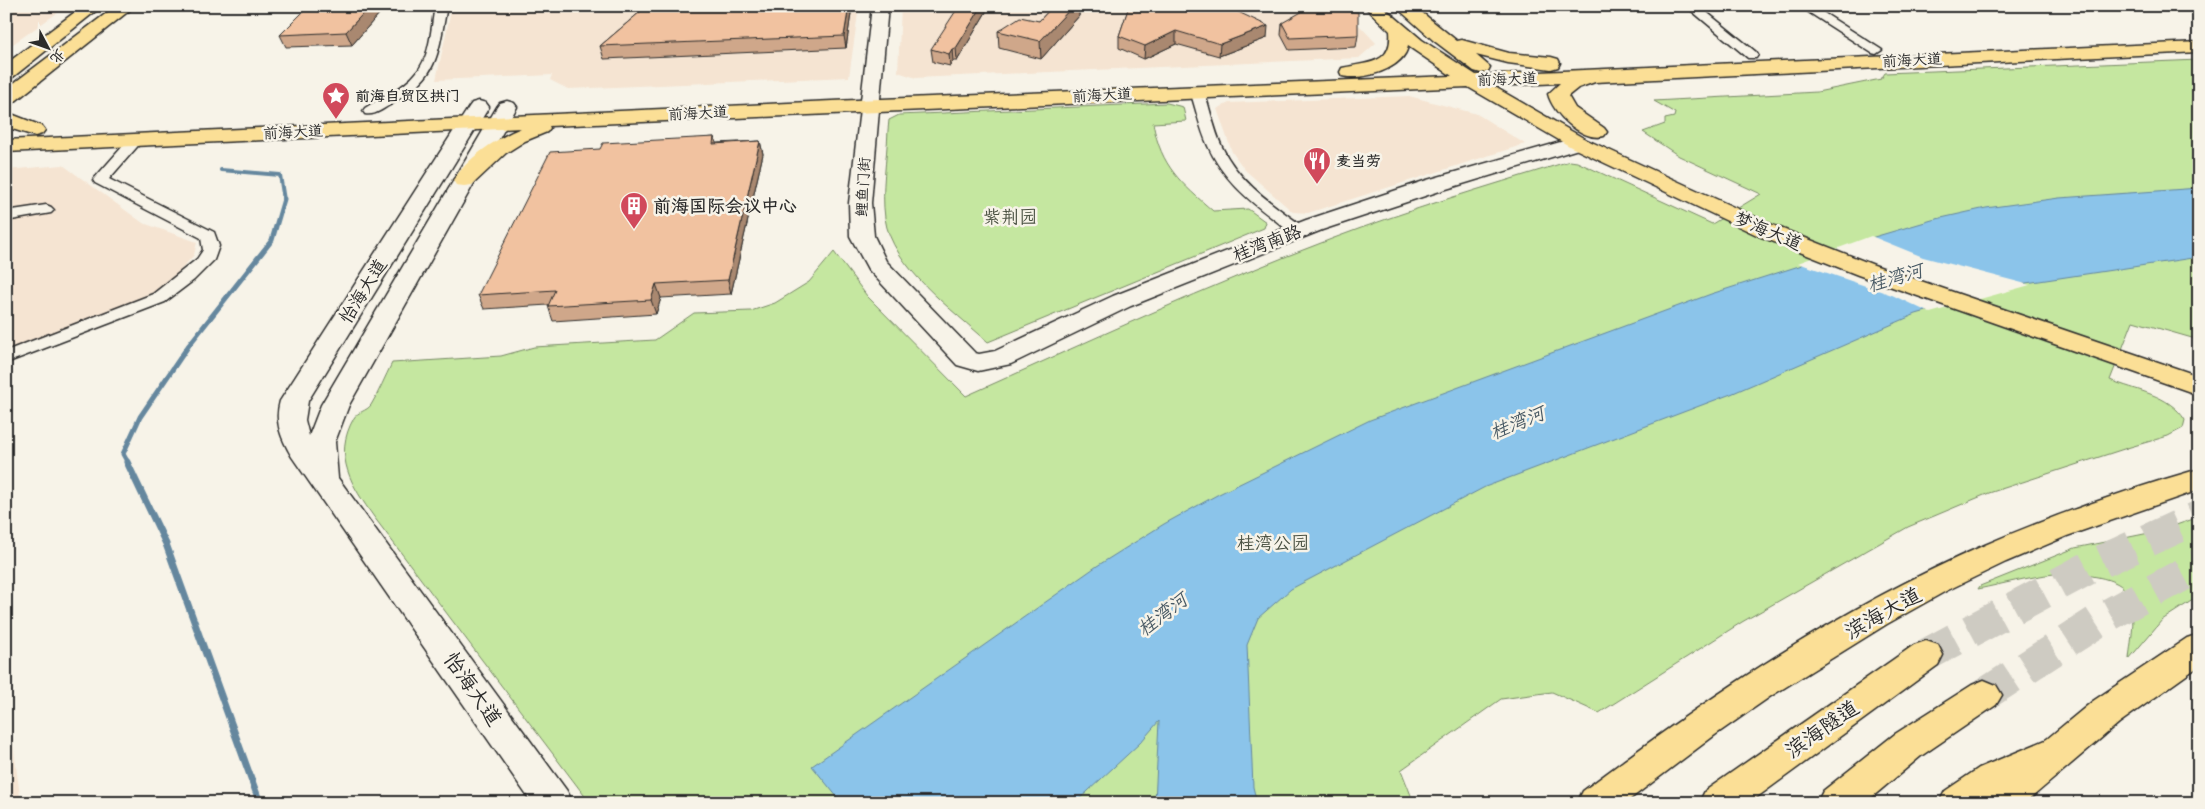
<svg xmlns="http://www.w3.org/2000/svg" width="2205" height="809" viewBox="0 0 2205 809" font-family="'Architects Daughter','LXGW WenKai TC',sans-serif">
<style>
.built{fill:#f5e4d2}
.green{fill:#c5e7a0;stroke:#788966}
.water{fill:#8bc4ea;stroke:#65879e}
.pier{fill:#f7f3e8}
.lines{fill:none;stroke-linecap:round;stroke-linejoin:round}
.stream-far2{stroke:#65879e;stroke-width:4}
.stream-far1{stroke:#65879e;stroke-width:5}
.stream{stroke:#65879e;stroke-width:7}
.highway-tunnel{stroke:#cecbc2;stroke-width:33;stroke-dasharray:33 17;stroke-linecap:butt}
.street-casing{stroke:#2b2b2b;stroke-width:3}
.secondary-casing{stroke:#2b2b2b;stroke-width:3}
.primary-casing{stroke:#2b2b2b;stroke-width:3}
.highway-casing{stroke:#2b2b2b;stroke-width:3}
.street{fill:#f7f3e8;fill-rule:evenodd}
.secondary{fill:#f7f3e8;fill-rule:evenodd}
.primary{fill:#fbdf96;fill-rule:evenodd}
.highway{fill:#fbdf96;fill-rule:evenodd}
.wall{fill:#cfa78a;stroke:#2b2b2b}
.shaded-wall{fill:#a98870;stroke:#2b2b2b}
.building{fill:#f1c2a0;stroke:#2b2b2b}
.labels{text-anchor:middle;stroke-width:5;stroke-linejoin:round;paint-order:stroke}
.far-street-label{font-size:15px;fill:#2b2b2b;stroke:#f7f3e8}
.far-poi-label{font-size:15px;font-weight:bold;fill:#2b2b2b;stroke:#f7f3e8;text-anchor:start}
.poi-label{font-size:18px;font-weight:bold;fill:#2b2b2b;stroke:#f7f3e8;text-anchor:start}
.park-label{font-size:18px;fill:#4a5142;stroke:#f7f3e8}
.street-label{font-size:18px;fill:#2b2b2b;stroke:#f7f3e8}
.water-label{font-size:19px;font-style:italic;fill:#485964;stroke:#f7f3e8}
.near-street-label{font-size:21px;fill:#2b2b2b;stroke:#f7f3e8}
</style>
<rect width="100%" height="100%" fill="#f7f3e8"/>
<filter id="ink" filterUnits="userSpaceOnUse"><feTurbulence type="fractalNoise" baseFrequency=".02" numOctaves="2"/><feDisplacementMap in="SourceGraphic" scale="10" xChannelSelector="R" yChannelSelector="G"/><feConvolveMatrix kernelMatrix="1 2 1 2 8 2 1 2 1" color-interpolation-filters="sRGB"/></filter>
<g filter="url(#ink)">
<g class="built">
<path d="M6 6H67L6 49Z"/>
<path d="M452 6H859L849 77 568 89 550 80 552 75 436 80Z"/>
<path d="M901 6H1341L1376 43 1359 58 916 78 898 72Z"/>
<path d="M1409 96 1477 114 1525 144 1308 213 1293 212 1245 170 1232 152 1217 109 1229 103Z"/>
<path d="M63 165 143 223 197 242 194 255 177 274 151 294 122 307 6 350V170Z"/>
<path d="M6 691 21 803H6Z"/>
</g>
<g class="green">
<path d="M2199 60V340L2133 321 2110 380C2136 391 2169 394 2185 420L2183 428 2168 436 2127 448 1989 493 1908 527 1742 622 1599 713 1552 692 1501 699 1401 770 1414 803H590L374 517C352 486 332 456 354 418 357 412 367 411 371 405 379 392 385 377 392 363L501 356 534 347 655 340 694 313 751 311 775 303 809 282 834 252 867 296 966 396C1087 342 1209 285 1334 238 1408 210 1485 187 1560 164L1570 161 1577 162 1712 224 1761 194 1679 156 1643 132 1665 124V119L1674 117 1675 113 1654 101 1817 92 1881 79 1885 73Z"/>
<path d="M1167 103 1183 107 1186 121 1153 123C1161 167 1181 183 1213 211L1248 209 1266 222 1264 228 988 342C954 311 891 266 885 218 881 190 887 159 888 130L889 120 899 115Z"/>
<path d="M2199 517V596L2162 620 2129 659C2131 638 2138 610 2126 591 2116 575 2071 573 2054 574 2028 577 2003 584 1978 589L1980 586 2075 548 2159 531Z"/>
</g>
<path class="water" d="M2199 188V257L2026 283 1916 314 1731 394 1485 487 1291 589 1258 618 1247 645 1253 787 1257 803H1155L1159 721 1140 743 1075 803H842L812 766 1097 566 1164 524 1217 495 1370 420 1711 294 1799 266 1874 237 1932 220 1986 208 2059 198Z"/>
<path class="pier" d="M1871 236 1923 257 2030 285 1930 313 1892 295 1798 263Z"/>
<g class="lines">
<path class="stream-far2" d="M221 170 280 175 284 200"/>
<path class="stream-far1" d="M128 463 123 454 140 417 189 345 272 240 284 199"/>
<path class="stream" d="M127 462 166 544 260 803"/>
<g class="highway-tunnel">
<path d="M1926 655 2094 565 2199 517"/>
<path d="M1984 695 2101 619 2199 566"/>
</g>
<defs>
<g id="street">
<path d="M435 6H447C437 59 439 76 390 105 382 109 375 116 365 114L363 111 365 108C382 97 403 89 416 73 431 56 431 27 435 6Z"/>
<path d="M1686 6H1699L1756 52 1758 55 1756 58H1748Z"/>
<path d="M1799 6H1813L1882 50 1876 54 1872 53Z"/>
<path d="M1197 87 1204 91C1210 109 1214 129 1222 147 1239 183 1274 205 1305 228L1307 231 1305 234C1292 237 1284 227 1275 220 1248 200 1222 178 1208 146 1200 129 1196 109 1190 91Z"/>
<path d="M136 136 143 140 109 179 214 232 219 246 214 260 194 280 165 302 6 363V351L153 294 197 259 203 250 201 238 95 183 93 180 131 137Z"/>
<path d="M46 205 51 207 54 210 51 213 6 221V211Z"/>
</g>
<g id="secondary">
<path d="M872 6H888L871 203 874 236 886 261 975 353 979 354 995 351 1113 296 1306 220 1427 180 1571 139 1578 137 1585 139 1588 143 1585 147 1443 190 1322 230 1131 306 1011 364 978 371 957 365 868 269 850 236 849 203Z"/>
<path d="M479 101 486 103 489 107 308 401 305 420 309 436 321 405 497 107 500 103 507 101 514 103 517 107 349 405 335 442 338 478 567 791 573 803H532L292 457C281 438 274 422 280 401L469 107 472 103Z"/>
</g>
<g id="primary">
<path d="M83 6H102L13 77 6 79V64Z"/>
<path d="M116 6H135L13 103 6 105V89Z"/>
<path d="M1364 6H1382L1422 40 1476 75 2199 42V52L1595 82 1578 88 1568 96 1575 108 1604 128 1607 132 1604 136C1583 142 1553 114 1548 94L1560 83 1493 86 1585 139 1775 226 1874 265 2199 376V395L1858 275 1759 236 1571 147 1468 87 549 126 550 128 547 132 525 141 506 153 472 185 464 186 456 185 453 180C469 157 495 139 521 128L6 152V140L832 101 1452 76 1408 46C1404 69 1362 81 1342 76L1340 72 1342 68C1368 62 1393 65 1390 31Z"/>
<path d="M1395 6H1414L1457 41 1462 40 1509 53 1551 57 1558 59 1560 63 1558 67 1551 69 1508 63 1476 55 1490 67 1488 71 1481 73 1474 71 1433 40Z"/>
<path d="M6 112 42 126 45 130 42 134 35 136 9 128 6 127Z"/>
<path d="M2199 469V490L2067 536 2006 562 1946 591 1887 624 1771 696 1715 735 1625 803H1577L1583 791C1708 697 1840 608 1985 545 2054 515 2126 490 2199 469Z"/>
<path d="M2199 634V666L2119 723 2025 803H1978L1984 791 2093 701 2187 638Z"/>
</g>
<g id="highway">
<path d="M1926 641 1938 645 1943 655 1938 665 1749 803H1699L1705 791 1914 645Z"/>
<path d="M1984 680 1996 685 2002 695 1996 705 1921 756 1865 803H1817L1823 791 1895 734 1972 685Z"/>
<path d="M2060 734 2073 739 2078 750 2073 761 2005 792 1989 803H1939L1945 791 1979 768Z"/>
</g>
</defs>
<use href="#street" class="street-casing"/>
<use href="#secondary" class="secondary-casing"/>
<use href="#primary" class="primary-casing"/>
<use href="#highway" class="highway-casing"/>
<use href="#street" class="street"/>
<use href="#secondary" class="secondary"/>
<use href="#primary" class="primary"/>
<use href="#highway" class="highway"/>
</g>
<g class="wall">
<path d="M309 6H386L352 45 286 47 280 35Z"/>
<path d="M647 6H852L846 48 604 59 600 46Z"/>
<path d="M1053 6H1079V16L1041 59 999 48 998 31 1039 21Z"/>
<path d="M1128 6H1229L1227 9 1267 38 1219 56 1176 44 1144 59 1119 48V36L1129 7Z"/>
<path d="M1336 10 1358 35 1356 47 1289 50 1281 35 1282 23Z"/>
<path d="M986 12 957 61H953L950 66 933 62 931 49Z"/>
<path d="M714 137 716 143 760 141 763 154 731 294 661 298 656 314 553 321 548 306V305L484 309 478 295 600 149Z"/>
</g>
<g class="shaded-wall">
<path d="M370 6H386L352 45 346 32Z"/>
<path d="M849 6H852L846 48 844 36Z"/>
<path d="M982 6H986V12L957 61 956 48Z"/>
<path d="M1073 6H1079V16L1041 59 1040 41Z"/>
<path d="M1220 6H1229L1217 21 1218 9Z"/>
<path d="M1268 26 1267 38 1219 56 1220 44Z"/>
<path d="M1176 31V44L1144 59 1145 46Z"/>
<path d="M952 49 953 61 950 66 949 54Z"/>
<path d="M760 141 763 154 731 294 728 280Z"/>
<path d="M656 284 661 298 656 314 651 300Z"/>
</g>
<g class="building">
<path d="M309 6H370L346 32 280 35Z"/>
<path d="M647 6H849L844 36 600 46Z"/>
<path d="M959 6H982L956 48 952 49 949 54 931 49Z"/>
<path d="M1053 6H1073L1040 41 998 31 1020 17 1039 21Z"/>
<path d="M1129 6H1220L1218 9H1232L1268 26 1220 44 1176 31 1145 46 1119 36Z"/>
<path d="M1312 6H1322L1336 10 1358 12V35L1290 38 1282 23Z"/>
<path d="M714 137 713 144 760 141 728 280 656 284 651 300 548 306 555 290 478 295 550 152 600 149 603 143Z"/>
</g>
</g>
<defs>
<symbol id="sight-pin" viewBox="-11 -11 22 30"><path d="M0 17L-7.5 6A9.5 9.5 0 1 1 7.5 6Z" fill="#d1495b" stroke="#f7f3e8"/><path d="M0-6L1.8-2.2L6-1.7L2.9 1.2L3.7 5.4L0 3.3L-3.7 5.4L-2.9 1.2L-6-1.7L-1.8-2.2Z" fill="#fff"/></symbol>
<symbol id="restaurant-pin" viewBox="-11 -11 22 30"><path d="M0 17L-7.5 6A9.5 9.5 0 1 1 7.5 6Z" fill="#d1495b" stroke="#f7f3e8"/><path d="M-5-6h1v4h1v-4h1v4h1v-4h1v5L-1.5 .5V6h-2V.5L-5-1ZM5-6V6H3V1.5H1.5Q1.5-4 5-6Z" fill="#fff"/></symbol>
<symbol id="building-pin" viewBox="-11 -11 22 30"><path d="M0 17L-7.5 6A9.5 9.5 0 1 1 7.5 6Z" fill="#d1495b" stroke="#f7f3e8"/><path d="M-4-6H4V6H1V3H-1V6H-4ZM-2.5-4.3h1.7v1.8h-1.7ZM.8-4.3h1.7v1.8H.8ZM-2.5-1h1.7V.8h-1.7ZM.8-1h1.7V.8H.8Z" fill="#fff"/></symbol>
</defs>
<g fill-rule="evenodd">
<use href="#sight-pin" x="320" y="80" width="32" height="43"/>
<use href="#restaurant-pin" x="1301" y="145" width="32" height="43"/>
<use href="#building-pin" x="618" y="190" width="32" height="43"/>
</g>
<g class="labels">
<g class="far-street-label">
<text transform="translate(1912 60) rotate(-3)" y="5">前海大道</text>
<text transform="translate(1507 79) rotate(-2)" y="5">前海大道</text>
<text transform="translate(1102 95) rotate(-3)" y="5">前海大道</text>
<text transform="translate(698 113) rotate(-3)" y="5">前海大道</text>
<text transform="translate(293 132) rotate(-3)" y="5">前海大道</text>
<text transform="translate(863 187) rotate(-87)" y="5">鲤鱼门街</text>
</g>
<g class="far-poi-label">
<text x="355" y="101">前海自贸区拱门</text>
<text x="1336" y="166">麦当劳</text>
</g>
<g class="poi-label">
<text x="653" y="212">前海国际会议中心</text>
</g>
<g class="park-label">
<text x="1010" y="223">紫荆园</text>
<text x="1273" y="549">桂湾公园</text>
</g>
<g class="street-label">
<text transform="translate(1768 231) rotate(23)" y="6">梦海大道</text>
<text transform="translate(1267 243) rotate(-21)" y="6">桂湾南路</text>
<text transform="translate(363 291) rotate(-58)" y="6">怡海大道</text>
</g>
<g class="water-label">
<text transform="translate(1895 277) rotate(-16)" y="7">桂湾河</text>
<text transform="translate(1517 422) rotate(-22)" y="7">桂湾河</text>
<text transform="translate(1162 614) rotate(-37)" y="7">桂湾河</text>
</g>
<g class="near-street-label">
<text transform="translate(1883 613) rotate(-29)" y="7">滨海大道</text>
<text transform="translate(473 689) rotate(55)" y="7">怡海大道</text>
<text transform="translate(1822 729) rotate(-35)" y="7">滨海隧道</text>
</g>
</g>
<rect width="2205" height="809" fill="none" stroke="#f7f3e8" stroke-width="25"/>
<rect x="12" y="12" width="2180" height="784" fill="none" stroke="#2b2b2b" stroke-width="2" filter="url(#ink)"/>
<g transform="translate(48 48) rotate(131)" stroke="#f7f3e8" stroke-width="4" paint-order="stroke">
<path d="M0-4L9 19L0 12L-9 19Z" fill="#2b2b2b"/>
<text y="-8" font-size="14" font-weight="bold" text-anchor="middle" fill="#2b2b2b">北</text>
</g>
</svg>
